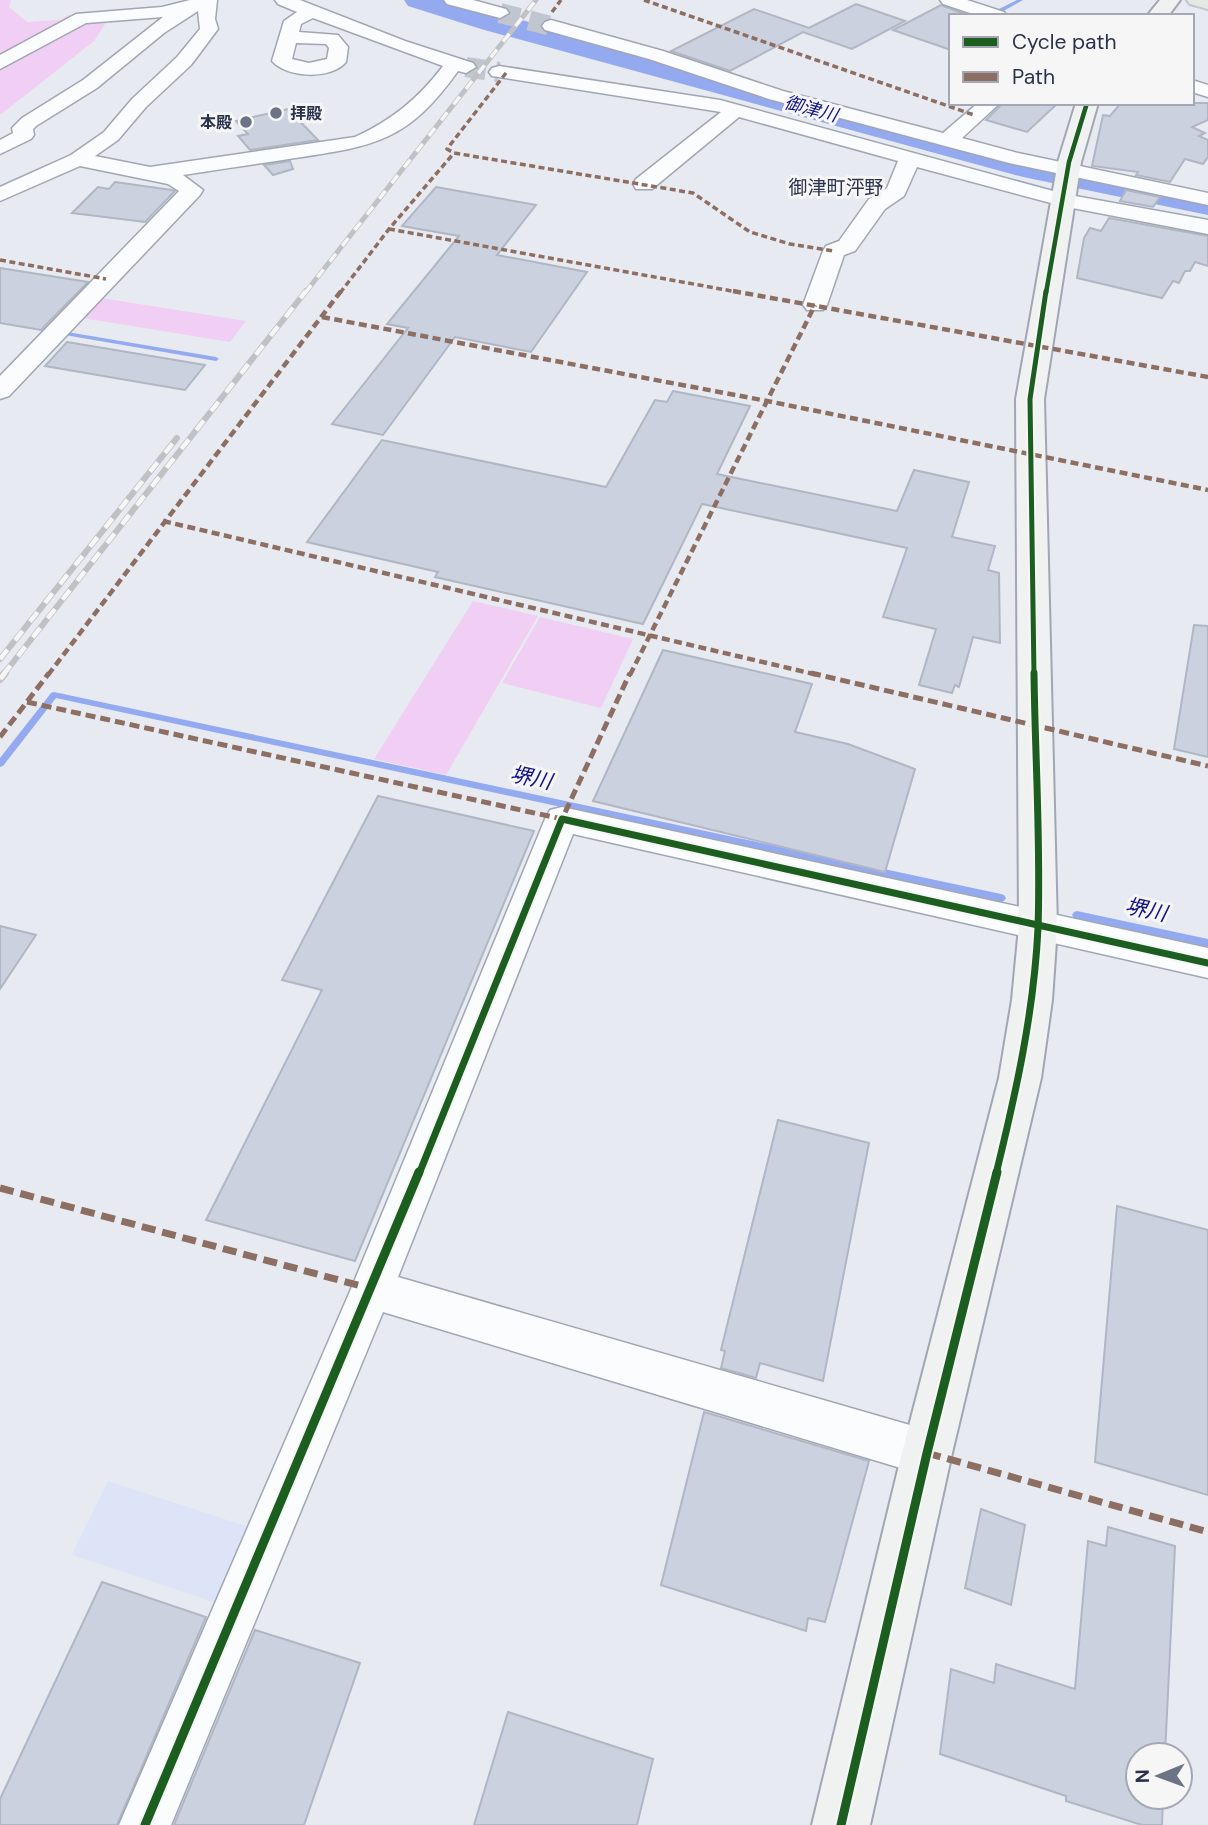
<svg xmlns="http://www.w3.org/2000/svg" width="1208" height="1825" viewBox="0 0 1208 1825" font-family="'DM Sans','Noto Sans JP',sans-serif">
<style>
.built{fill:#dde4f7}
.green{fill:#f1cef3}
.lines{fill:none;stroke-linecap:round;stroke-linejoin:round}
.stream{fill:#94aaf0;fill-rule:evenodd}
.river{fill:#94aaf0;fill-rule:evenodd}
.building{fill:#cbd1df;stroke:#b1b6c4;stroke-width:2}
.street-tunnel{stroke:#c1c5d0;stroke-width:20;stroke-dasharray:20 10;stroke-linecap:butt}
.street-casing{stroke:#a1a6b4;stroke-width:3}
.secondary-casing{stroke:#a1a6b4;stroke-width:4}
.primary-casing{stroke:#c4c7cf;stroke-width:4}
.street{fill:#fbfcfd;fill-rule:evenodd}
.secondary{fill:#f0f2f2;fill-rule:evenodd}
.primary{fill:#e4e9e6;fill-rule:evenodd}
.rail-far2-casing{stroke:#c0c1c5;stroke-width:5}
.rail-far1-casing{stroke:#c0c1c5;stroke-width:6}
.rail-casing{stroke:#c0c1c5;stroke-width:8}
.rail-far2{stroke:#f6f6f6;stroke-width:3.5;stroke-dasharray:10;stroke-linecap:butt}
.rail-far1{stroke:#f6f6f6;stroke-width:4.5;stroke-dasharray:12;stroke-linecap:butt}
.rail{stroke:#f6f6f6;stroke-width:5;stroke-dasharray:16;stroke-linecap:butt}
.quiet-far3{stroke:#8d6e63;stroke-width:3.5;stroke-dasharray:6 3.5;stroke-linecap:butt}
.quiet-far2{stroke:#8d6e63;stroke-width:4.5;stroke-dasharray:8 4.5;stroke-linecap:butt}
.quiet-far1{stroke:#8d6e63;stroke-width:5;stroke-dasharray:10 5;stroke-linecap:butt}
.quiet{stroke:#8d6e63;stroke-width:7;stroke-dasharray:14 7;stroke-linecap:butt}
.cycleway-far3-casing{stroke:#f6f6f6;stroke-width:7}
.cycleway-far2-casing{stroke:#f6f6f6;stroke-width:9}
.cycleway-far1-casing{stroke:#f6f6f6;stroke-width:11}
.cycleway-casing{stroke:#f6f6f6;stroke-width:13}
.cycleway-far3{stroke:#1b5e20;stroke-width:4.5}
.cycleway-far2{stroke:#1b5e20;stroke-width:5}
.cycleway-far1{stroke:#1b5e20;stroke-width:7}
.cycleway{stroke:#1b5e20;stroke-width:9}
.poi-dot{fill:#6d7386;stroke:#f6f6f6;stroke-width:2.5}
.labels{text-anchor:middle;stroke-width:6;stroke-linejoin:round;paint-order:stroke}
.far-poi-label{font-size:16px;font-weight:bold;fill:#2b334c;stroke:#f6f6f6;text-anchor:start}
.far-water-label{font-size:18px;font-style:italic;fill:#131486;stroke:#f6f6f6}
.far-quarter-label{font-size:19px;fill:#2b334c;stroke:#f6f6f6}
.water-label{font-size:21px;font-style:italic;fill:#131486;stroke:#f6f6f6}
</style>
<rect width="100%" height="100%" fill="#e7eaf1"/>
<path class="built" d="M108 1481 252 1528 219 1604 72 1555Z"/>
<g class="green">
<path d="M0 0H11L9 7 27 22 61 20 68 15 84 14 107 21 94 41 0 115Z"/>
<path d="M95 297 246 321 230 342 77 317Z"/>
<path d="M473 601 538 616 446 775 374 759Z"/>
<path d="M540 617 633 639 601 708 502 683Z"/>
</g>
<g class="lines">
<g class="stream">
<path d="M1017 0H1023L1000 13 987 10 989 9 997 10Z"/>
<path d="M61 331 216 357 219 359 216 361 59 334V332Z"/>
<path d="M54 692 1001 894 1004 895 1006 898 1004 901 1001 902 56 698 3 766 0 767V758L51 693Z"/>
<path d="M1077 911 1208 939V947L1077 919 1074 918 1072 915 1074 912Z"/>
</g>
<path class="river" d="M404 0H448L1038 161 1208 195V215L1023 177 481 29 408 6Z"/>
</g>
<g class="building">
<path d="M856 4 905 21 852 49 803 32 730 71 671 51 754 9 809 28Z"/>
<path d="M941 5 970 16H951V50L893 30Z"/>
<path d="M1003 103H1058L1027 132 986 120Z"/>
<path d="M1121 103H1208V120L1192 127 1205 133 1199 136 1208 140V157L1203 164 1185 159 1170 182 1136 175 1138 172 1092 166 1103 115 1110 116Z"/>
<path d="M288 109 318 140 250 150 238 136 248 134 236 121Z"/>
<path d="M290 161 293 169 273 175 264 165Z"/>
<path d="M115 182 172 190 175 191 145 222 72 213 98 187 109 189Z"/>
<path d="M436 187 536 205 497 255 587 272 531 352 455 337 383 435 332 424 408 328 387 324 459 236 402 226Z"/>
<path d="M1126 190 1160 197 1153 207 1120 201Z"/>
<path d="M1109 218 1208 236V266L1195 262 1190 271H1185L1179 283 1173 281 1162 298 1077 278 1084 238 1090 228 1101 231Z"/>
<path d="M0 268 88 282 41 330 0 323Z"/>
<path d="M67 342 205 365 185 390 45 366Z"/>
<path d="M673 391 750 406 717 474 897 511 914 470 969 482 952 537 995 546 988 570 999 573 1000 643 973 637 959 687 955 685 952 693 919 685 936 629 883 617 907 548 702 504 643 624 435 577 438 572 307 542 382 440 606 487 655 400 667 402Z"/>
<path d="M1194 625 1208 626V757L1174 749Z"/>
<path d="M663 650 812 684 795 732 848 744 915 769 885 872 593 801Z"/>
<path d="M378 796 534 831 355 1261 206 1220 322 990 282 980Z"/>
<path d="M0 926 36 935 0 989Z"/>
<path d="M778 1120 869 1143 823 1381 760 1363 756 1378 721 1368 725 1351 721 1350Z"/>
<path d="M1117 1206 1208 1230V1495L1095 1462Z"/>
<path d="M704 1412 869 1461 825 1622 808 1618 806 1631 661 1585Z"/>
<path d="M981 1509 1025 1525 1011 1605 965 1588Z"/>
<path d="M1108 1527 1175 1546 1165 1755H1138V1797H1163L1162 1825H1142L1066 1801V1796L940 1754 951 1669 994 1683 996 1664 1075 1689 1088 1541 1106 1546Z"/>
<path d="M102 1582 206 1617 117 1825H0V1799Z"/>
<path d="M255 1630 360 1663 304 1825H174Z"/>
<path d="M508 1712 653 1759 637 1825H474Z"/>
</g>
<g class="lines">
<g class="street-tunnel">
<path d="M500 13 551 26"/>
<path d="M466 67 499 72"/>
</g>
<defs>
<g id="street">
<path d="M190 0H217L215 19 218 29 191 65 146 107 118 140 95 156 150 167 355 137C392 120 419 98 443 66L313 18 301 24 299 32 338 35 348 47 346 62C331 80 287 78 272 61L284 21 297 12 278 4 275 0H300L405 41 473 63 476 67 466 73 458 71C408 141 376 146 295 158 258 164 220 169 183 175L203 190 200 195 9 396 0 399V376L179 191 168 184 80 166 0 201V187L71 155 104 132 132 99 177 57 200 29 198 11 164 33 97 88 36 126 33 129 34 135 31 139 0 154V140L13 133 12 128 22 118 83 80 163 17 86 23 0 69V55L76 14 162 7ZM296 43 326 44 329 48 327 59 309 63 292 59Z"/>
<path d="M444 0H473L506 9 509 13 500 18 447 4Z"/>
<path d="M940 0H967L1004 12 1007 16H979L943 4Z"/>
<path d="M551 20 663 51 783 91 943 133 978 103H1000L962 138 1018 153 1208 193V205L1009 163 769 99 649 59 545 30 542 26 545 22Z"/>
<path d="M499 66 720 100 1064 194 1208 220V234L1062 206 917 167 904 196 885 209 855 251 844 255 827 305 823 310H807L803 305 823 251 826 246 839 241 869 199 887 188 898 161 739 117 652 189H636L633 184 636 179 721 112 492 76 489 72 492 68Z"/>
<path d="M1192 80 1208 85V97L1192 92Z"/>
<path d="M562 807 1208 948V978L573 834 398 1277 927 1430 943 1437 950 1453 943 1469 927 1476 383 1312 171 1825H119L351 1289 545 819 550 810Z"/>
</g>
<g id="secondary">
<path d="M1160 0H1180L1168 16H1147Z"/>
<path d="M1076 103H1098L1081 162 1044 399 1057 927 1052 1000 1041 1078 952 1453 870 1825H812L902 1453 999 1078 1012 1000 1019 927 1016 399 1058 162Z"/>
</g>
<path id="primary" d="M1187 0H1208V9L1190 4Z"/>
</defs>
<use href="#street" class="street-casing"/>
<use href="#secondary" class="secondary-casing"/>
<use href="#primary" class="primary-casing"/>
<use href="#street" class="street"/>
<use href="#secondary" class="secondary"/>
<use href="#primary" class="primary"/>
<defs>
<path id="rail-far2" d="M305 293 536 0"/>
<g id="rail-far1">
<path d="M0 659 177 438"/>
<path d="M3 675 306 291"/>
</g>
<path id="rail" d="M0 679 5 673"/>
</defs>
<use href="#rail-far2" class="rail-far2-casing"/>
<use href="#rail-far1" class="rail-far1-casing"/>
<use href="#rail" class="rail-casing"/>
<use href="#rail-far2" class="rail-far2"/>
<use href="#rail-far1" class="rail-far1"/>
<use href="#rail" class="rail"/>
<g class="quiet-far3">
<path d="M644 0 974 115"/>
<path d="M552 12 561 0"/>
<path d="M506 73 447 149 454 153 693 193 750 232 790 244 834 251"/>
<path d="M389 229 743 293"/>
<path d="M0 260 106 279"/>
<path d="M340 293 389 229 454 153"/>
</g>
<g class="quiet-far2">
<path d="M733 291 1208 377"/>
<path d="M322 317 767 401 1208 490"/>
<path d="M163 521 818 675"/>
<path d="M48 675 341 291"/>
<path d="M630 675 815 305"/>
</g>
<g class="quiet-far1">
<path d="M811 673 1208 766"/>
<path d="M27 702 562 819 630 673"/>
<path d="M0 737 49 673"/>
</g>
<g class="quiet">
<path d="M0 1188 372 1289"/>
<path d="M927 1453 1208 1532"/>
</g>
<defs>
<path id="cycleway-far3" d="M1046 293 1069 162 1087 103"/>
<path id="cycleway-far2" d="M1034 675 1030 399 1046 291"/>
<g id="cycleway-far1">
<path d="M419 1174 562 819 1208 963"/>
<path d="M996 1174C1016 1092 1034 1012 1038 928 1041 843 1035 757 1034 673"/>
</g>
<g id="cycleway">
<path d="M145 1825 419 1172"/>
<path d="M841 1825 927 1453 997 1172"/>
</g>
</defs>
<use href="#cycleway-far3" class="cycleway-far3-casing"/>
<use href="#cycleway-far2" class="cycleway-far2-casing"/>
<use href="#cycleway-far1" class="cycleway-far1-casing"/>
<use href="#cycleway" class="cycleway-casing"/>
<use href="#cycleway-far3" class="cycleway-far3"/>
<use href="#cycleway-far2" class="cycleway-far2"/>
<use href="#cycleway-far1" class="cycleway-far1"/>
<use href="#cycleway" class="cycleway"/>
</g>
<g class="poi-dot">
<circle cx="276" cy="113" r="7"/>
<circle cx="246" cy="122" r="7"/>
</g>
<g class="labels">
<g class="far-poi-label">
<text x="290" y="119">拝殿</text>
<text x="232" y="128" text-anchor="end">本殿</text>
</g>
<g class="far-water-label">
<text transform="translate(811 109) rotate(15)" y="6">御津川</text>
</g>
<g class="far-quarter-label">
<text x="836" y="194">御津町泙野</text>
</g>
<g class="water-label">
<text transform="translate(531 778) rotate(12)" y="7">堺川</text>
<text transform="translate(1146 910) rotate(12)" y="7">堺川</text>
</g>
</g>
<rect x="949" y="14" width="245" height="91" fill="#f6f6f6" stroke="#a5a8b2" stroke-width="2"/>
<rect x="963" y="37" width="35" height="10" fill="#1b5e20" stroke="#a5a8b2" stroke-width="2"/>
<text x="1012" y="49" font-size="21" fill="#2b334c">Cycle path</text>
<rect x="963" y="72" width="35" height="10" fill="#8d6e63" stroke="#a5a8b2" stroke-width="2"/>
<text x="1012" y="84" font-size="21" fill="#2b334c">Path</text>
<g transform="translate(1159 1776) rotate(269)"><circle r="33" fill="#f6f6f6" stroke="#a5a8b2" stroke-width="2"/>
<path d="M0-5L12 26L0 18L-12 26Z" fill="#6d7386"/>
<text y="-10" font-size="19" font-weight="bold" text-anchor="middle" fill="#2b334c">N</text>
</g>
</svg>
